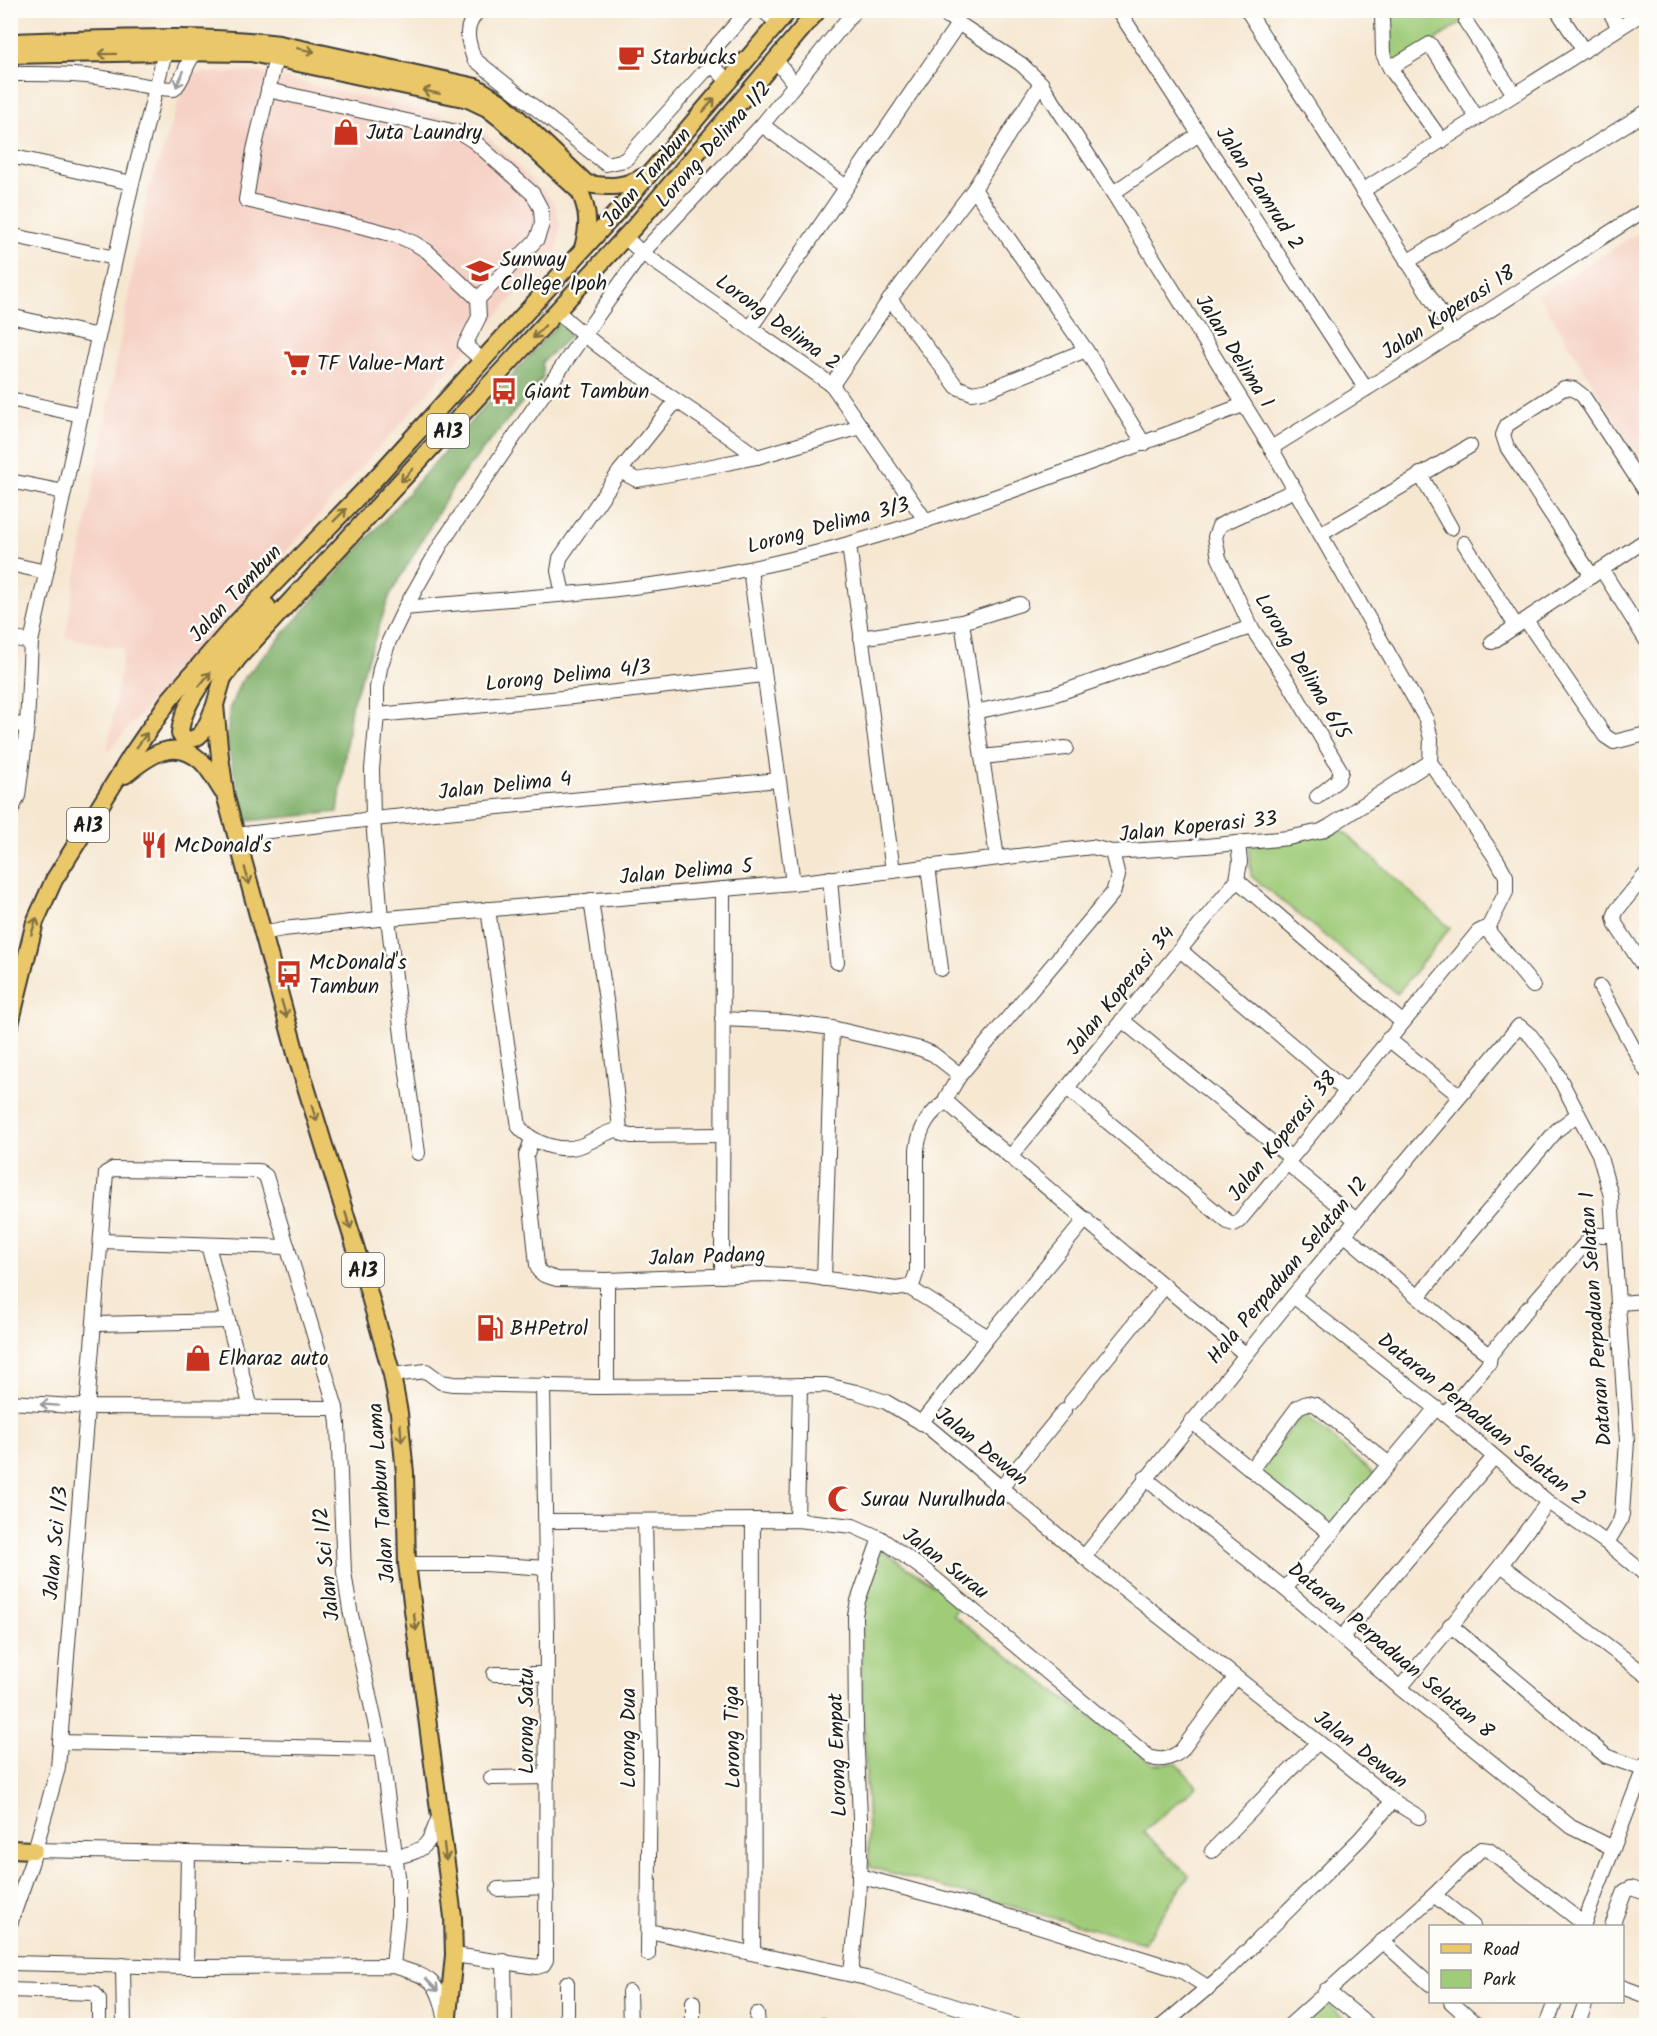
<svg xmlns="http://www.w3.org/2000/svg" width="1657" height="2036" viewBox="0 0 1657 2036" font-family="Kalam,sans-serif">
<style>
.built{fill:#f6d1c5}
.green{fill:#a0cc7a;stroke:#5e744b;stroke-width:1.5}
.forest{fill:#80b06a;stroke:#4e6643;stroke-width:1.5}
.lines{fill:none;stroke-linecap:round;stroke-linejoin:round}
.minor-casing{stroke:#3d3a37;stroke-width:16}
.major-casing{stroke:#3d3a37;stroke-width:20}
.minor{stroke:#fff;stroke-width:14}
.major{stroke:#eac769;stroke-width:16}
.oneway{stroke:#837242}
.oneway2{stroke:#999}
.labels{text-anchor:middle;stroke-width:5;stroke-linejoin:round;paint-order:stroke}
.shield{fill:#fdfcf7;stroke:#605f5e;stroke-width:1.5}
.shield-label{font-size:20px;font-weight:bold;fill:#1c1c1c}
.poi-label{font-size:21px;fill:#1c1c1c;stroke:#fdfcf7;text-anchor:start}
.street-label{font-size:21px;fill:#1c1c1c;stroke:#fdfcf7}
</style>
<rect width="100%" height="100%" fill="#fdfcf7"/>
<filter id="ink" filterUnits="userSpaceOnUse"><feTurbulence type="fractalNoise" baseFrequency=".0167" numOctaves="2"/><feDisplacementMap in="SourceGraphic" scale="12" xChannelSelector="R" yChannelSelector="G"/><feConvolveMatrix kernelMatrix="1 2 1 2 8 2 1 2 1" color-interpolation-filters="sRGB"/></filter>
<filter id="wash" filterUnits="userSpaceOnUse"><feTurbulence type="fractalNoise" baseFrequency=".008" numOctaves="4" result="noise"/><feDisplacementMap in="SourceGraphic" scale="24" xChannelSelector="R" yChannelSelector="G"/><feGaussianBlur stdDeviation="1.35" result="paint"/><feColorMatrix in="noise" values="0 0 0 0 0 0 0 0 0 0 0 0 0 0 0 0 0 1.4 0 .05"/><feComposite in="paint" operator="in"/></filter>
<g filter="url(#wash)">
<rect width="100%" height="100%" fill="#f6e7d1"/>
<g class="built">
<path d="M257 72 474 123 553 201 560 223 558 247 107 752 124 649 65 637 147 196 188 73Z"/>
<path d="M1646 228V471L1539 295Z"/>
</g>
<g class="green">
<path d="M1384 10 1479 11 1396 66 1386 59Z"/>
<path d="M1343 831 1450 928 1397 994 1251 876 1249 846Z"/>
<path d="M1304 1413 1378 1478 1330 1531 1256 1469Z"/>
<path d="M881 1550 961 1603 953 1615 1153 1764 1176 1763 1197 1786 1143 1832 1189 1875 1144 1943 869 1867 861 1639 864 1601Z"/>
<path d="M1325 2002 1351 2025H1301Z"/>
</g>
<path class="forest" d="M560 321 570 336 542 362 543 377 456 482 390 595 351 707 338 812 247 821 227 745 229 710 240 683Z"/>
</g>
<g filter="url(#ink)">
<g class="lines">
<defs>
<g id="minor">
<path d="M479 10C463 27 467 39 474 59L606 164 625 160 704 72 713 66"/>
<path d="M762 10 778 23"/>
<path d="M938 10 1021 64 1041 83 1113 193 1271 448 1426 719 1431 739 1430 762"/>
<path d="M1118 10 1366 389"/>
<path d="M1247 10 1454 334"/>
<path d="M1384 10 1382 15 1383 54 1390 68 1442 141"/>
<path d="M1557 10 1584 51"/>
<path d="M1609 10 1619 28"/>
<path d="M1466 22 1514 94"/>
<path d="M278 49 254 150 246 200 368 228 398 236 414 243 427 251 478 299"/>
<path d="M776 60 795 85"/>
<path d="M1390 68 1430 44 1477 118"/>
<path d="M10 74C39 74 67 73 95 77 122 80 147 88 174 89 184 80 185 64 195 53"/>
<path d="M729 82 708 61 709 54 749 10"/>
<path d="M268 90 461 133 475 142 533 194 541 209 542 224 537 239 478 299"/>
<path d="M762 125 846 187"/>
<path d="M10 156 132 183"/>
<path d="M974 189 1086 350 1144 444"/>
<path d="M1362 191 1646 11"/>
<path d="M1113 193 1199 134"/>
<path d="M10 235 115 258"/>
<path d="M625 237 642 253 832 385 926 521"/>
<path d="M1407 262 1646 112"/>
<path d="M478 299 479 317 465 345 483 361"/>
<path d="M890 299 957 387 972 393 988 390 1086 350"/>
<path d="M557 311C618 368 692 407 757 457"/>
<path d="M10 316 98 336"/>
<path d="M751 327 958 24"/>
<path d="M832 385 890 299 974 189 1041 83"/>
<path d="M10 399 81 415"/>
<path d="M1271 448 1416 358 1646 209"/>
<path d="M620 471 637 480 687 471 757 457 861 427"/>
<path d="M1420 474 1451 528"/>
<path d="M10 481 64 492"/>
<path d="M1295 490 1226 522 1219 526 1215 537 1219 558 1251 627 1287 680 1341 771 1338 780 1317 797"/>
<path d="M1321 534 1470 446"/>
<path d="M1464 543 1516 626"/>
<path d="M849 545 893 871"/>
<path d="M10 564 46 572"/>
<path d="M750 569 793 883"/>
<path d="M1602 570 1646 640"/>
<path d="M1592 576 1507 447 1503 435 1507 425 1564 388 1574 389 1583 396 1646 492"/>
<path d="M563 594 558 571 560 558 620 471 676 401"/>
<path d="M405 608C521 597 639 592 752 568 843 549 930 520 1017 489 1093 462 1168 434 1243 405"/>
<path d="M1526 620 1605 736 1614 742 1646 734"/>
<path d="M962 622 997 858"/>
<path d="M10 638 31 642"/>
<path d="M861 638 962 622 1020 604"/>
<path d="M1492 642 1646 540"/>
<path d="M975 712 1053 695 1251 627"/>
<path d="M377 715 573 697 763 675"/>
<path d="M10 723 27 726"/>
<path d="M982 757 1066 748"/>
<path d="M1430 762 1497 860 1506 876V892L1487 930"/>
<path d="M10 813 18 796 27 726 31 642 132 183 165 52 164 44"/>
<path d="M236 835 373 819 778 780"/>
<path d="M1112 852 1118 876 1113 893 960 1075 946 1098 948 1103 976 1128 1245 1354"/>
<path d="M928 866 941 969"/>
<path d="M1646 874 1617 910 1614 917 1616 925 1646 970"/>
<path d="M830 878 837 962"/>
<path d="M1237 880 1402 1022"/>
<path d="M591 900 607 1007 620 1129 623 1134 631 1136 722 1135"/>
<path d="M488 909 519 1127C533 1143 559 1153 580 1146 594 1141 604 1132 620 1129"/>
<path d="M388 918 403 1044 418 1153"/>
<path d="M381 919 373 819 372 769 377 715V688L380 668 389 641 405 608 443 541 583 336 642 253 762 125 855 10"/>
<path d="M262 933 283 929 388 918 793 883 1092 847 1112 852 1206 846 1288 838 1321 831 1330 826 1430 762"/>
<path d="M1180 950 1346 1091"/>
<path d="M1600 987 1646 1071"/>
<path d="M722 1019 786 1022 832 1028 921 1049 933 1054 960 1075"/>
<path d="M1122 1020 1291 1158"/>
<path d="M1388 1039 1460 1096"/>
<path d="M1067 1088 1228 1222 1234 1224 1239 1221 1478 932 1484 929 1489 932 1533 986"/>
<path d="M532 1139 526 1156 537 1265 539 1271 544 1275 557 1279 607 1280 765 1274 807 1276 896 1289 908 1287"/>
<path d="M1011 1156 1237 880 1240 862 1238 843"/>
<path d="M1287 1163 1356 1220"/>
<path d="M1344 1234 1453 1327 1490 1355 1529 1307"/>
<path d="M101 1241 288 1247"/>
<path d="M208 1245 251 1408"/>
<path d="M722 1276 723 889"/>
<path d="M824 1279 832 1028"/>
<path d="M607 1280V1387"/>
<path d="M908 1287 988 1337 1086 1219"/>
<path d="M908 1287 913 1283 917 1271V1149C920 1127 929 1113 947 1101"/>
<path d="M1293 1296 1445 1415 1548 1502 1607 1543 1646 1575"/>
<path d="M1419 1296 1463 1241 1557 1130 1578 1114"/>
<path d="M1535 1301 1591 1237 1596 1235H1614"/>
<path d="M1619 1303 1646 1301"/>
<path d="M95 1324 228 1321"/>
<path d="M392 1375 426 1371 441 1382 453 1384 597 1387 826 1385 856 1392 886 1402 927 1426 1090 1562 1393 1801 1419 1817"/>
<path d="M10 1402 88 1407 336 1408"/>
<path d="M1071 1402 1165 1286"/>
<path d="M1445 1415 1489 1363 1490 1355"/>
<path d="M1191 1421 1331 1534"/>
<path d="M921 1423 988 1337"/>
<path d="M1251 1470 1298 1407 1307 1403 1316 1405 1389 1464"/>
<path d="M1145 1478 1285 1589 1400 1688 1571 1827 1613 1848"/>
<path d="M1001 1488 1064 1411"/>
<path d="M797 1520 800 1385"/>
<path d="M546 1521 797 1520 853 1526 880 1538 927 1572 1149 1757C1162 1762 1171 1758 1181 1751L1235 1678"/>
<path d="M645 1521 650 1757 648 1954"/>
<path d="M1084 1557 1293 1296 1519 1026 1531 1036 1552 1064 1599 1154 1611 1196 1627 1441 1622 1514 1620 1521 1607 1543"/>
<path d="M407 1564H484L547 1568"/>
<path d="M1501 1565 1646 1675"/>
<path d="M1285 1589 1436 1408"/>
<path d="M1450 1625 1606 1756 1643 1769"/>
<path d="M1342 1637 1494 1457"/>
<path d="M494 1674H546"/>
<path d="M1400 1688 1501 1565 1548 1502"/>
<path d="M60 1742 381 1749"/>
<path d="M491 1778 547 1777"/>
<path d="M34 1850 395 1857C426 1851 428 1846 439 1817"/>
<path d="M1212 1851 1318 1742"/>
<path d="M859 1876 987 1910 1182 1971 1209 1988"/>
<path d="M498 1889 547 1887"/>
<path d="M1434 1895 1473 1926"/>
<path d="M10 1924 31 1864 58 1768 106 1173 113 1169 259 1171 266 1176 336 1408 338 1424 344 1572 350 1610 381 1749 398 1876V1915L393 1966"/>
<path d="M1583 1926 1646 1763"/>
<path d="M1612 1926 1625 1891 1631 1888 1646 1893"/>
<path d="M649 1931 866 1978 1016 2026"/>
<path d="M1382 1941 1430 1984"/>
<path d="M753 1952C755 1808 752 1664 753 1520"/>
<path d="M454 1955 537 1967 543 1965 546 1960 547 1631 543 1385"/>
<path d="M504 1961 505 2026"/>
<path d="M10 1963 186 1967 393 1966C429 1977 438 1978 445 2017"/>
<path d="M123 1965 124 2026"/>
<path d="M186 1967 188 1853"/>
<path d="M851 1974 858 1905 860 1857V1818L856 1729 855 1615 858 1601 880 1538"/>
<path d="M567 1983V2026"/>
<path d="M1622 1987 1646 1996"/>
<path d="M10 1990 94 1993 99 2000V2026"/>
<path d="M1326 1990 1370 2026"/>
<path d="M629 1992 630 2026"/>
<path d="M693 2002V2026"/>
<path d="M1451 2002 1478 2026"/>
<path d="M757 2014 758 2026"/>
<path d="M822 2025V2026"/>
<path d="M1162 2026 1224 1974 1360 1839 1393 1801"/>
<path d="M1289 2026 1434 1895 1481 1849 1489 1850 1584 1924"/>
<path d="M1546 2026 1555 2002"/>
<path d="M1577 2026 1586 2002"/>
</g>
<g id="major">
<path d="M10 42C97 40 193 33 279 44L476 87 502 103 587 184C609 187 624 188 643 177"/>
<path d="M10 55 165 52 251 53 468 99 487 108 500 118 580 192C589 212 589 227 583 248"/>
<path d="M214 708C207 723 204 740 186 740L180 734C182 692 240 638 267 606"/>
<path d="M125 775C147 757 174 736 201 761 210 769 216 782 223 792"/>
<path d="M10 1024 35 922 54 880 131 756 170 699 237 622 374 480 616 213 789 10"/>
<path d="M10 1849 34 1850"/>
<path d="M447 2026 454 1955 453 1917 407 1564 405 1473 399 1413 392 1375 363 1272 298 1061 226 798 220 757 215 705 223 678 239 657 635 226 818 10"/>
</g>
</defs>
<use href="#minor" class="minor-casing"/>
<use href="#major" class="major-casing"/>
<use href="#minor" class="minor"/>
<use href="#major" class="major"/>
</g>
<defs><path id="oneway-shaft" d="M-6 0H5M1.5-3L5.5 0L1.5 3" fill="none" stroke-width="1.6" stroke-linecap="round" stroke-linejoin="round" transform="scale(1.5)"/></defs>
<g class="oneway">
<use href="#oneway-shaft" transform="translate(306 50) rotate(12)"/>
<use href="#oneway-shaft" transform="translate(107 54) rotate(179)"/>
<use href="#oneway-shaft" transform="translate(431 92) rotate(-168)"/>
<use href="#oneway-shaft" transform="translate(709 105) rotate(-49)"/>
<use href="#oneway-shaft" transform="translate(539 332) rotate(133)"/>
<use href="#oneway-shaft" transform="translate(407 475) rotate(133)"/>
<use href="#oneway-shaft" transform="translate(340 515) rotate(-45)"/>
<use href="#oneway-shaft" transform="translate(205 679) rotate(-51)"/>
<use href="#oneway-shaft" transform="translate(142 740) rotate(-55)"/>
<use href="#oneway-shaft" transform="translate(247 876) rotate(75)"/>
<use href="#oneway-shaft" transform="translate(34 926) rotate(-72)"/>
<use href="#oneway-shaft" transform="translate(284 1009) rotate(74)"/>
<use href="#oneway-shaft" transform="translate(314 1113) rotate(73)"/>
<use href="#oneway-shaft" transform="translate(348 1221) rotate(73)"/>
<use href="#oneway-shaft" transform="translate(401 1433) rotate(85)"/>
<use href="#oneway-shaft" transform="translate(415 1622) rotate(82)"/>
<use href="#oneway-shaft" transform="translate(445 1852) rotate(83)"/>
</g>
<g class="oneway2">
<use href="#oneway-shaft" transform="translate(180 79) rotate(115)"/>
<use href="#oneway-shaft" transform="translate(49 1405) rotate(-176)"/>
<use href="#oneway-shaft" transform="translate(432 1985) rotate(46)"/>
</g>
</g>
<defs>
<symbol id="cafe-bare" viewBox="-9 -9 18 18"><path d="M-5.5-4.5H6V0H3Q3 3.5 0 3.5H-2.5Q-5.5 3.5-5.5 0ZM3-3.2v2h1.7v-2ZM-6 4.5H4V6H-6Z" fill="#c8321e" stroke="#fdfcf7" stroke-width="2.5" paint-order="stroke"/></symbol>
<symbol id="shop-bare" viewBox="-9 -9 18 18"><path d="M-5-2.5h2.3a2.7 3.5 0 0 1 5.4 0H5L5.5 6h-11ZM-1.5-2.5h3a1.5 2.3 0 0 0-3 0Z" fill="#c8321e" stroke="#fdfcf7" stroke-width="2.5" paint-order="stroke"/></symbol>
<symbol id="university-bare" viewBox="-9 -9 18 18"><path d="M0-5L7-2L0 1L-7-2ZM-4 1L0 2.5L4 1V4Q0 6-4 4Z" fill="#c8321e" stroke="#fdfcf7" stroke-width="2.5" paint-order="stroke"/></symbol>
<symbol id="supermarket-bare" viewBox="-9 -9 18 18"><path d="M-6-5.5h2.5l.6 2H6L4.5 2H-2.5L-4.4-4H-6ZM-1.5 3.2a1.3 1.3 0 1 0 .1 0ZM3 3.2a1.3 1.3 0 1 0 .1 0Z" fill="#c8321e" stroke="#fdfcf7" stroke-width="2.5" paint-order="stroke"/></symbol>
<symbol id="bus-bare" viewBox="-9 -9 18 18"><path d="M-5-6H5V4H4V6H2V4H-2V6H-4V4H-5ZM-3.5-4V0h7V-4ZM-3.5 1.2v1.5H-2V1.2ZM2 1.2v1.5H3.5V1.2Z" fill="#c8321e" stroke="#fdfcf7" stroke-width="2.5" paint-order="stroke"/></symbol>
<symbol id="restaurant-bare" viewBox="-9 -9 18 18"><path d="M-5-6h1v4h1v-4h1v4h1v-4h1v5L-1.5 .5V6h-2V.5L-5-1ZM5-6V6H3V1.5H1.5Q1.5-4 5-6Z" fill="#c8321e" stroke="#fdfcf7" stroke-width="2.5" paint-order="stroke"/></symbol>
<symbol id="fuel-bare" viewBox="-9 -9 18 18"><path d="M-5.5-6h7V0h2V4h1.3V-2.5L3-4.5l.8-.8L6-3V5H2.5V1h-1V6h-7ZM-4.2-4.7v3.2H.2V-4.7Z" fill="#c8321e" stroke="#fdfcf7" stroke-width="2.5" paint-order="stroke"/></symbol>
<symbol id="mosque-bare" viewBox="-9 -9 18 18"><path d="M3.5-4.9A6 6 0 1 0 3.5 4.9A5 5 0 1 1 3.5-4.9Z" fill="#c8321e" stroke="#fdfcf7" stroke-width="2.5" paint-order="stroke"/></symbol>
</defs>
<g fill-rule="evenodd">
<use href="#cafe-bare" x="612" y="38" width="38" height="38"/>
<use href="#shop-bare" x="327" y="113" width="38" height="38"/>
<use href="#university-bare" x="461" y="252" width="38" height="38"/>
<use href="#supermarket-bare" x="278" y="344" width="38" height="38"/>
<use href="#bus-bare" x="485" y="372" width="38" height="38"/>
<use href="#restaurant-bare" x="135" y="826" width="38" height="38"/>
<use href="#bus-bare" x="270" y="955" width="38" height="38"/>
<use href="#fuel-bare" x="471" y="1309" width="38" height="38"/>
<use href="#shop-bare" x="179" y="1339" width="38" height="38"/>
<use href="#mosque-bare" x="822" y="1480" width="38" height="38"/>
</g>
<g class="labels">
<g class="shield">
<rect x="427" y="414" width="42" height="34" rx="4.5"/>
<rect x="67" y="808" width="42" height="34" rx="4.5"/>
<rect x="342" y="1253" width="42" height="34" rx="4.5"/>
</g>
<g class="shield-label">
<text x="448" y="438">A13</text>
<text x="88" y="832">A13</text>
<text x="363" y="1277">A13</text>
</g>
<g class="poi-label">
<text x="651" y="64">Starbucks</text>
<text x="366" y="139">Juta Laundry</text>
<text x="500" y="266">Sunway<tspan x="500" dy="24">College Ipoh</tspan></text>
<text x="317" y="370">TF Value-Mart</text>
<text x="524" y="398">Giant Tambun</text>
<text x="174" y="852">McDonald's</text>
<text x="309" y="969">McDonald's<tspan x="309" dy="24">Tambun</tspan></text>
<text x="510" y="1335">BHPetrol</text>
<text x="218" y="1365">Elharaz auto</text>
<text x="861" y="1506">Surau Nurulhuda</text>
</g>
<g class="street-label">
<text transform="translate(713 144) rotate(-48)" y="7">Lorong Delima 1/2</text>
<text transform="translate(646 177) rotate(-49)" y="7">Jalan Tambun</text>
<text transform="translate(1260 188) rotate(57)" y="7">Jalan Zamrud 2</text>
<text transform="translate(1448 312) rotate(-33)" y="7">Jalan Koperasi 18</text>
<text transform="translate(778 322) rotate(36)" y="7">Lorong Delima 2</text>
<text transform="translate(1235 351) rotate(58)" y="7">Jalan Delima 1</text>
<text transform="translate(828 525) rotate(-15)" y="7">Lorong Delima 3/3</text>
<text transform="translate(235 593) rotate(-47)" y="7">Jalan Tambun</text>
<text transform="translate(1303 666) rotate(59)" y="7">Lorong Delima 6/5</text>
<text transform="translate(568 675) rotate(-6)" y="7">Lorong Delima 4/3</text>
<text transform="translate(505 785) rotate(-6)" y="7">Jalan Delima 4</text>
<text transform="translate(1198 826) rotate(-6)" y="7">Jalan Koperasi 33</text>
<text transform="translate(686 871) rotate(-5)" y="7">Jalan Delima 5</text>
<text transform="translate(1120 990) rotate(-51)" y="7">Jalan Koperasi 34</text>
<text transform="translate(1282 1136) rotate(-51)" y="7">Jalan Koperasi 38</text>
<text transform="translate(707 1256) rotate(-2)" y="7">Jalan Padang</text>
<text transform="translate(1287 1270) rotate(-50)" y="7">Hala Perpaduan Selatan 12</text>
<text transform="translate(1595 1319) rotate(-94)" y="7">Dataran Perpaduan Selatan 1</text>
<text transform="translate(1482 1419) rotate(39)" y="7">Dataran Perpaduan Selatan 2</text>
<text transform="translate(982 1446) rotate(39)" y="7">Jalan Dewan</text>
<text transform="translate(381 1493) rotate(-94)" y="7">Jalan Tambun Lama</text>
<text transform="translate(55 1543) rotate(-85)" y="7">Jalan Sci 1/3</text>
<text transform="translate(946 1563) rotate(38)" y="7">Jalan Surau</text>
<text transform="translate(326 1564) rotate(-96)" y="7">Jalan Sci 1/2</text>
<text transform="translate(1391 1650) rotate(40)" y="7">Dataran Perpaduan Selatan 8</text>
<text transform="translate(526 1721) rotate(-90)" y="7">Lorong Satu</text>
<text transform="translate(732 1737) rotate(-91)" y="7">Lorong Tiga</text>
<text transform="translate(628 1738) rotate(-90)" y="7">Lorong Dua</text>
<text transform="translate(1361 1749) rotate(38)" y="7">Jalan Dewan</text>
<text transform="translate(837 1755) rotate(-92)" y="7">Lorong Empat</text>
</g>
</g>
<rect width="1657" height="2036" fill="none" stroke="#fdfcf7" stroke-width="36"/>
<rect x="1429" y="1925" width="195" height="78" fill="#fdfcf7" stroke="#a3a29f" stroke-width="1.5"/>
<rect x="1441" y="1944" width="30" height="9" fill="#eac769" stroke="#a3a29f" stroke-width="1.5"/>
<text x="1483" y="1955" font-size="18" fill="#1c1c1c">Road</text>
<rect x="1441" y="1970" width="30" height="18" fill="#a0cc7a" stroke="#a3a29f" stroke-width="1.5"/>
<text x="1483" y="1985" font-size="18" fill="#1c1c1c">Park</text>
</svg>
